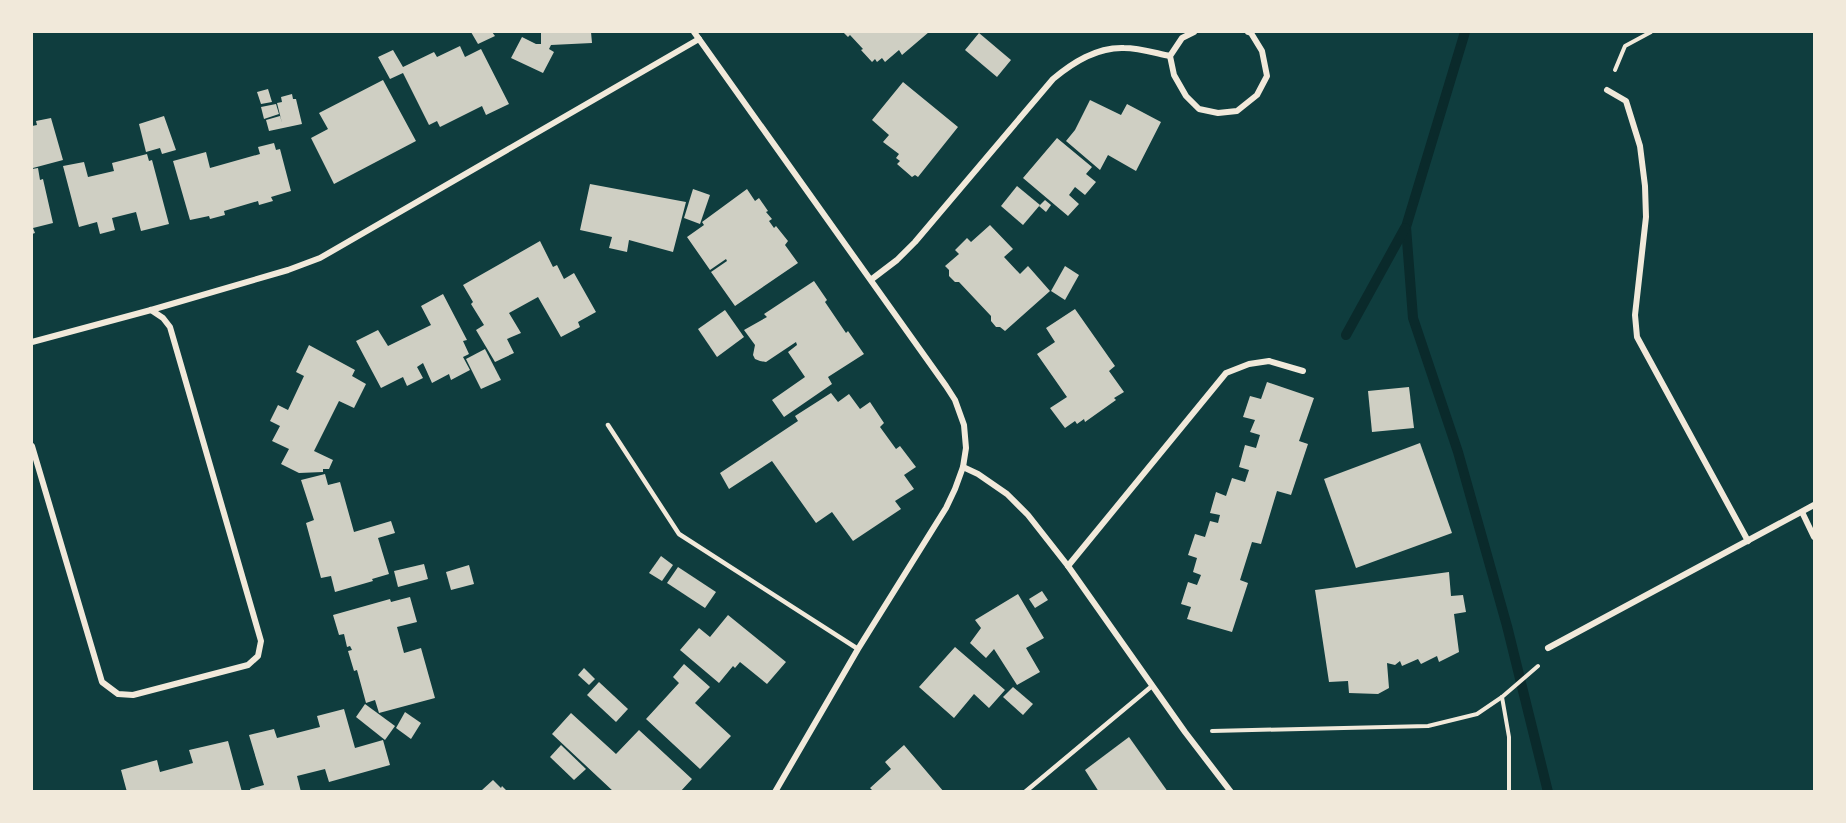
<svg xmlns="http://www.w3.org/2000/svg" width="1846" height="823" viewBox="0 0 1846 823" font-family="'Public Sans',sans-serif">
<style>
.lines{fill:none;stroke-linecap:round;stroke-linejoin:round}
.stream{stroke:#0a2a2b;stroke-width:10}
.building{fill:#cfcfc3}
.path{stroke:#f1e9da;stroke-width:4}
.service{stroke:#f1e9da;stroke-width:4.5}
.minor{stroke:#f1e9da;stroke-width:6}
</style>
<rect width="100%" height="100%" fill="#0f3d3e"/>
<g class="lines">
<g class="stream">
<path d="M1465 32 1406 227 1413 318 1458 452 1507 626 1548 792"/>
<path d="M1346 335 1405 228"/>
</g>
</g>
<g class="building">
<path d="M471 32H492L495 36 478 44Z"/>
<path d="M541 32H591L592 43 551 45 549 49 554 52 543 73 511 58 522 37 536 44H541Z"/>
<path d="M843 32H929L902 55 899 50 885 62 882 58 877 62 875 59 872 62 861 50 863 49 850 35 848 37Z"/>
<path d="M979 33 1011 60 997 77 965 50Z"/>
<path d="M460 46 465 57 481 49 509 104 486 115 482 106 440 127 437 121 429 125 403 73 390 79 378 57 393 50 403 67 434 52 437 57Z"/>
<path d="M383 80 416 141 334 184 311 138 328 129 319 113Z"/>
<path d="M903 82 958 127 918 177 915 175 912 177 897 164 900 161 896 158 899 154 883 142 889 135 872 120Z"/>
<path d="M268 89 272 102 261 104 257 92Z"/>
<path d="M292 94 293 99H296L302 124 269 131 266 120 280 116 282 123 277 103 282 102 281 97Z"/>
<path d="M1090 100 1121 115 1127 104 1161 122 1136 171 1108 155 1100 170 1066 141 1075 130Z"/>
<path d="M276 104 279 114 264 119 261 107Z"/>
<path d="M164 116 176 150 162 154 160 148 146 152 139 124Z"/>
<path d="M51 118 63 160 33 168 32 126 37 125 36 121Z"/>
<path d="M1057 138 1092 167 1086 174 1096 182 1085 195 1075 187 1069 195 1079 204 1068 216 1023 178Z"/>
<path d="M274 143 276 150 280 149 291 191 271 197 273 201 259 205 258 201 224 211 225 215 210 219 209 216 190 220 173 161 206 152 210 168 260 154 258 147Z"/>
<path d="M147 154 149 161 152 160 169 224 141 231 136 212 112 218 115 230 100 234 97 222 79 227 63 166 84 162 88 177 114 171 112 163Z"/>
<path d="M38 168 40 180 43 179 53 223 33 228 35 233 32 234V169Z"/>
<path d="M590 184 686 202 673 252 629 240 627 252 609 248 612 237 580 230Z"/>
<path d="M1017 186 1040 205 1023 225 1001 206Z"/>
<path d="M693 189 710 195 700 224 684 218Z"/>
<path d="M747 189 755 201 759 198 768 211 766 212 772 219 769 221 774 228 776 226 788 241 785 245 798 263 735 306 711 272 727 261 726 259 710 270 687 237 704 225 702 222Z"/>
<path d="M1045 200 1051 205 1046 212 1039 206Z"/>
<path d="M990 225 1013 249 1004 257 1020 274 1028 266 1050 291 1005 331 1000 327H996L991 321V316L959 282H955L949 276V270L945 266 959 254 955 250 967 238 971 242Z"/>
<path d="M540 241 553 267 557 265 564 279 574 273 596 312 578 322 580 327 561 337 538 297 509 313 521 333 507 339 514 353 495 362 476 330 484 325 471 304 473 302 463 285Z"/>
<path d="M1065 266 1079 275 1065 300 1051 291Z"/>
<path d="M814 281 827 300 825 302 846 333 848 331 864 354 828 377 832 384 784 417 772 400 805 377 788 352 797 345 796 342 766 362 760 361 755 359 753 355 755 345 744 330 767 317 764 314Z"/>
<path d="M443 294 467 340 463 341 469 354 463 357 470 370 451 380 449 374 432 383 423 363 417 367 423 378 407 386 403 377 381 388 356 341 378 330 388 346 431 325 421 306Z"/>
<path d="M1075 309 1115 366 1109 371 1124 392 1114 398 1116 400 1085 422 1084 419 1077 424 1075 421 1065 428 1050 408 1067 397 1037 354 1055 342 1046 328Z"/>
<path d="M725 310 744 337 717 357 698 329Z"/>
<path d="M309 345 355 370 352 376 366 384 354 408 339 401 314 451 333 460 329 469H323V472L299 473 281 464 289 449 272 441 280 426 270 421 278 405 288 410 304 376 296 372Z"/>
<path d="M485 349 501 380 481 389 466 359Z"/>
<path d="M1267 382 1314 398 1299 441 1308 444 1291 495 1277 491 1261 544 1252 542 1240 580 1248 583 1232 632 1187 619 1191 607 1181 604 1188 582 1197 585 1201 575 1193 572 1197 558 1188 555 1195 534 1205 537 1210 521 1218 523 1220 515 1210 513 1216 492 1226 496 1232 478 1245 482 1249 470 1239 467 1245 445 1256 448 1260 435 1250 432 1255 420 1243 417 1250 396 1261 399Z"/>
<path d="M1409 387 1414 428 1372 432 1368 391Z"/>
<path d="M831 393 838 402 849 394 860 409 870 402 884 423 880 427 896 449 900 446 916 467 904 475 914 489 895 501 901 509 853 541 832 512 816 523 772 461 729 489 720 473 798 421 795 416Z"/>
<path d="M1420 443 1452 533 1356 568 1324 479Z"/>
<path d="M325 474 328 485 340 482 354 532 391 521 395 533 378 538 389 574 372 579 373 581 335 592 331 576 321 578 306 523 314 520 301 480Z"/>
<path d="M661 556 673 565 662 581 649 573Z"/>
<path d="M424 564 428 579 398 587 394 571Z"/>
<path d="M469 565 474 584 451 590 446 572Z"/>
<path d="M678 567 716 592 705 608 667 583Z"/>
<path d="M1449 572 1451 596 1463 595 1466 612 1454 614 1459 652 1439 662 1437 656 1421 664 1418 659 1402 666 1400 661 1395 665 1387 663 1389 688 1378 694 1349 693 1348 681 1329 682 1315 590Z"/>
<path d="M1042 591 1048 600 1035 608 1029 599Z"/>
<path d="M1018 594 1044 638 1026 648 1040 672 1017 685 994 649 986 658 970 643 981 628 975 620Z"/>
<path d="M410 597 417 622 397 627 404 653 421 648 435 698 379 713 375 700 366 703 357 670 354 671 348 651 352 650 350 646 347 647 344 634 339 635 333 615 390 599 391 602Z"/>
<path d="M728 615 786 662 767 684 740 662 735 668 733 666 719 683 680 650 699 628 710 637Z"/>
<path d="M955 647 1005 690 989 708 974 694 954 718 919 687Z"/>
<path d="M684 664 710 687 695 703 731 736 700 769 646 719 679 683 673 677Z"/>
<path d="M584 668 595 679 589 685 578 675Z"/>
<path d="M599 682 628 709 616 722 587 695Z"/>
<path d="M1013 687 1033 704 1023 715 1003 697Z"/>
<path d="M365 704 395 726 385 740 356 717Z"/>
<path d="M344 709 355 748 383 740 390 765 329 782 325 769 297 776 301 792H251L250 789 264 785 249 735 274 729 277 738 320 727 317 716Z"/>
<path d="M405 712 421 723 411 739 396 728Z"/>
<path d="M571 713 616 754 639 730 692 779 680 792H614L552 734Z"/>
<path d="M1129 737 1168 792H1099L1085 770Z"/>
<path d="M228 741 242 792H127L121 770 157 760 160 772 193 763 189 750Z"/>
<path d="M561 745 586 769 574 780 550 757Z"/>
<path d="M904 745 944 792H874L870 788 891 769 885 762Z"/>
<path d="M493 780 501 788 502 786 508 792H484L482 790Z"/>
</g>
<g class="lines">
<g class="path">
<path d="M1615 70 1625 46 1651 32"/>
<path d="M1502 697 1509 737V792"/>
<path d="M1212 731 1428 726 1477 714 1502 697 1538 666"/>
</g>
<g class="service">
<path d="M608 425 679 534 858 649"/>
<path d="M1025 792 1152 686"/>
</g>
<g class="minor">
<path d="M694 32 946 386 955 400 964 425 966 448 963 467 955 489 946 508 858 649 775 792"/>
<path d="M1194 32 1182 38 1170 56 1174 75 1186 96 1199 109 1218 113 1237 111 1257 95 1267 76 1262 51 1251 33 1248 32"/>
<path d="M1607 90 1626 101 1640 146 1645 186 1646 217 1635 315 1637 337 1748 541"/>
<path d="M872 279 897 260 915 242 1053 79C1072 63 1096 47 1124 48 1139 48 1155 53 1170 56"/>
<path d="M32 342 151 310 288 270 320 258 699 39"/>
<path d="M32 446 102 682 118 694 133 695 248 665 258 656 261 641 170 327 163 318 151 310"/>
<path d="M963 467 978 474 1007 494 1028 515 1068 566 1185 732 1231 792"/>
<path d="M1802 512 1814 537"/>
<path d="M1068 566 1226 373 1249 364 1269 361 1303 371"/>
<path d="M1548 648 1814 505"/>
</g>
</g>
<rect width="1846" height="823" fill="none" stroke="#f1e9da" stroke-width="66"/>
</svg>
